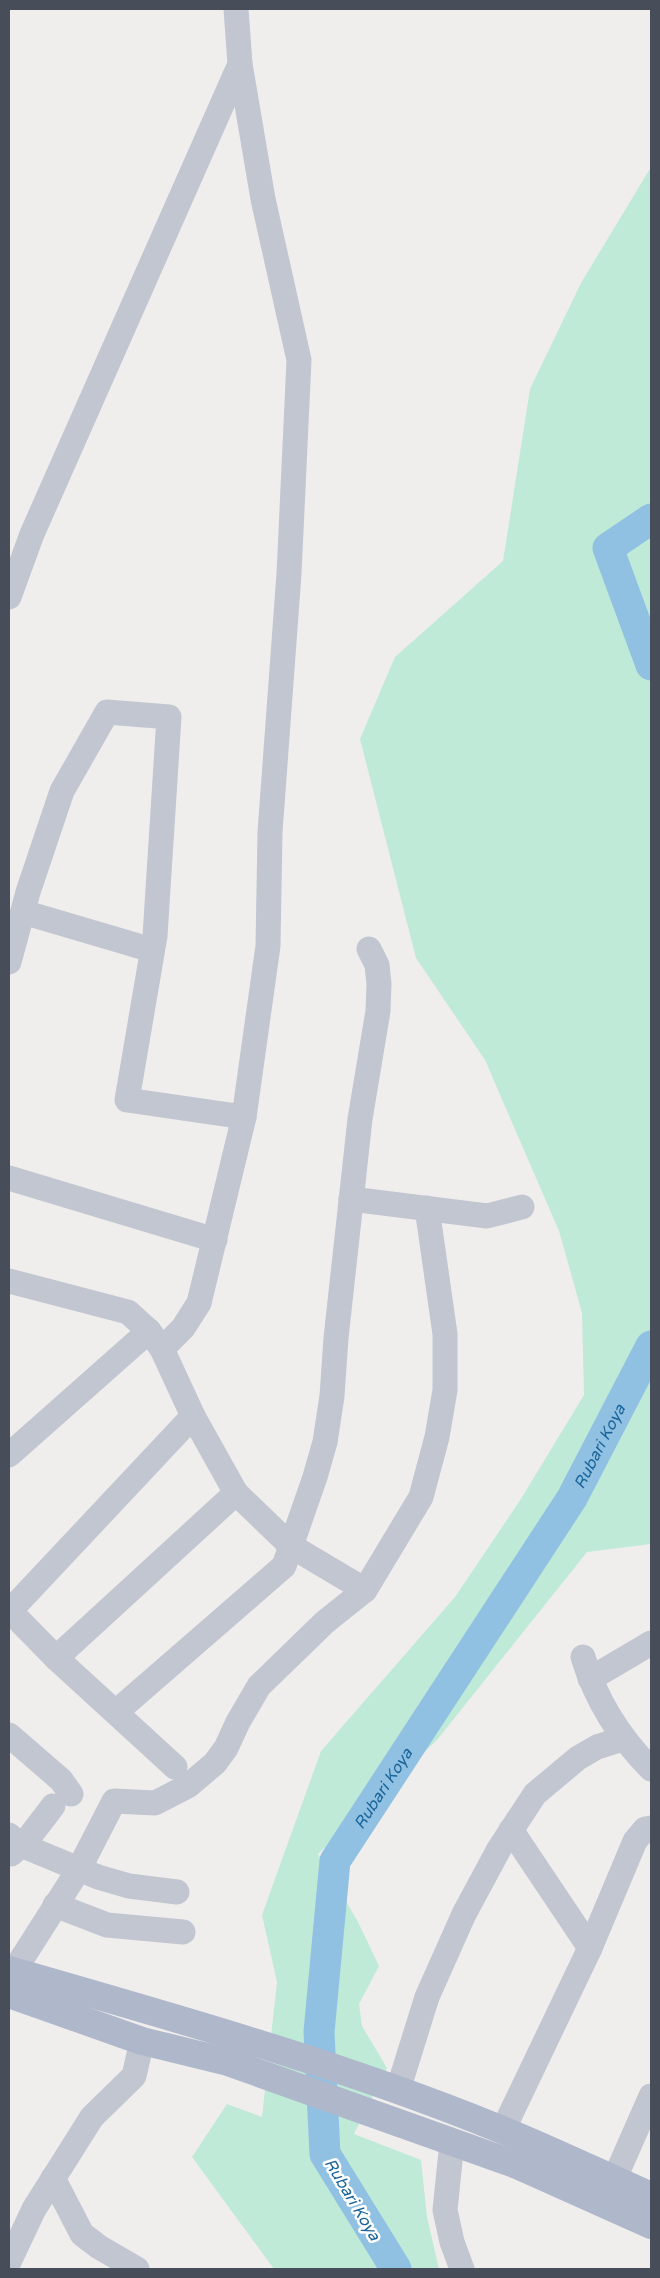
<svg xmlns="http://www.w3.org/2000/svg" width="660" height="2278" viewBox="0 0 660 2278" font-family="'Varela Round',sans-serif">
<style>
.green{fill:#bfead8}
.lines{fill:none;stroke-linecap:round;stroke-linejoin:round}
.river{stroke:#90c0e2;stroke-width:31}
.minor{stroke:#c2c6d1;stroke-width:25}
.major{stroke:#afb7ca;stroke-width:28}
.labels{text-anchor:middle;stroke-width:5;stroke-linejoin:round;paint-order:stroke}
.water-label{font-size:16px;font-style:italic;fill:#1a6499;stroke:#fff}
</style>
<rect width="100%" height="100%" fill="#f0eeed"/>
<path class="green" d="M651 167V1544L587 1552 437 1740 318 1854 358 1922 379 1966 359 2004 362 2026 387 2068 354 2134 421 2160 427 2217 439 2269H274L192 2157 227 2104 262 2117 277 1982 262 1915 321 1751 455 1597 519 1502 584 1395 582 1313 559 1231 485 1060 416 958 360 739 395 657 503 561 530 389 581 283Z"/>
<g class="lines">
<g class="river">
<path d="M651 519 608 548 651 665"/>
<path id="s1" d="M396 2269 325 2154 319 2032 335 1861 572 1498 651 1346"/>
</g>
<g class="minor">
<path d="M9 597 32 534 240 64 236 9"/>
<path d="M23 912 152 950"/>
<path d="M9 962 28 892 62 791 107 712 169 717 155 936 127 1100 244 1117"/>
<path d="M9 1178 215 1240"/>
<path d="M351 1199 487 1216 522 1207"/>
<path d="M9 1281 128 1312 149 1331 162 1349 193 1416 236 1493 291 1546 365 1590"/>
<path d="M162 1349 183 1328 199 1303 244 1117 268 946 270 832 289 574 299 360 263 199 240 64"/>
<path d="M9 1455 149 1331"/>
<path d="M9 1610 56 1658 175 1767"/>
<path d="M9 1612 193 1416"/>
<path d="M583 1657C596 1700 620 1738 651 1769"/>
<path d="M56 1658 236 1493"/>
<path d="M590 1679 651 1643"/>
<path d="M116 1712 284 1566 315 1477 325 1442 332 1396 336 1338 360 1119 378 1011 379 984 377 965 369 949"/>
<path d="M9 1735 61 1780 71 1794"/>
<path d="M511 1830 590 1948"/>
<path d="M9 1835 21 1845 98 1877 129 1886 177 1892"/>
<path d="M11 1854 27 1840 53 1806"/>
<path d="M55 1905 107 1925 183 1932"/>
<path d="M14 1971 79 1869 114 1801 155 1803 188 1786 215 1763 226 1748 238 1722 259 1686 325 1622 365 1590 421 1497 437 1437 445 1390V1334L427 1208"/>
<path d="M398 2090 427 1997 464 1914 499 1849 535 1794 578 1758 597 1747 622 1739"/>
<path d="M503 2130 590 1948 635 1841 645 1829 651 1828"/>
<path d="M452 2142 445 2210 452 2242 462 2269"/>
<path d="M53 2178 82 2234 99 2247 137 2269"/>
<path d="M614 2180 651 2096"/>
<path d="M9 2262 34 2209 92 2117 134 2076 142 2041"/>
</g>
<g class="major">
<path d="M9 1970C172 2017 337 2063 495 2127 548 2148 599 2173 651 2196"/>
<path d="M9 1994 142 2041 228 2062 517 2165 651 2225"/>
</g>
</g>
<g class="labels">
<g class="water-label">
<text dy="6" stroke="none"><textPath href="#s1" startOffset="921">Rubari Koya</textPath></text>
<text dy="6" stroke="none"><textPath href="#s1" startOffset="516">Rubari Koya</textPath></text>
<text transform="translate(353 2199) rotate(59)" y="6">Rubari Koya</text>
</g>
</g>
<rect width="660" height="2278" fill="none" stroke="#474d59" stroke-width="20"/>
</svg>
